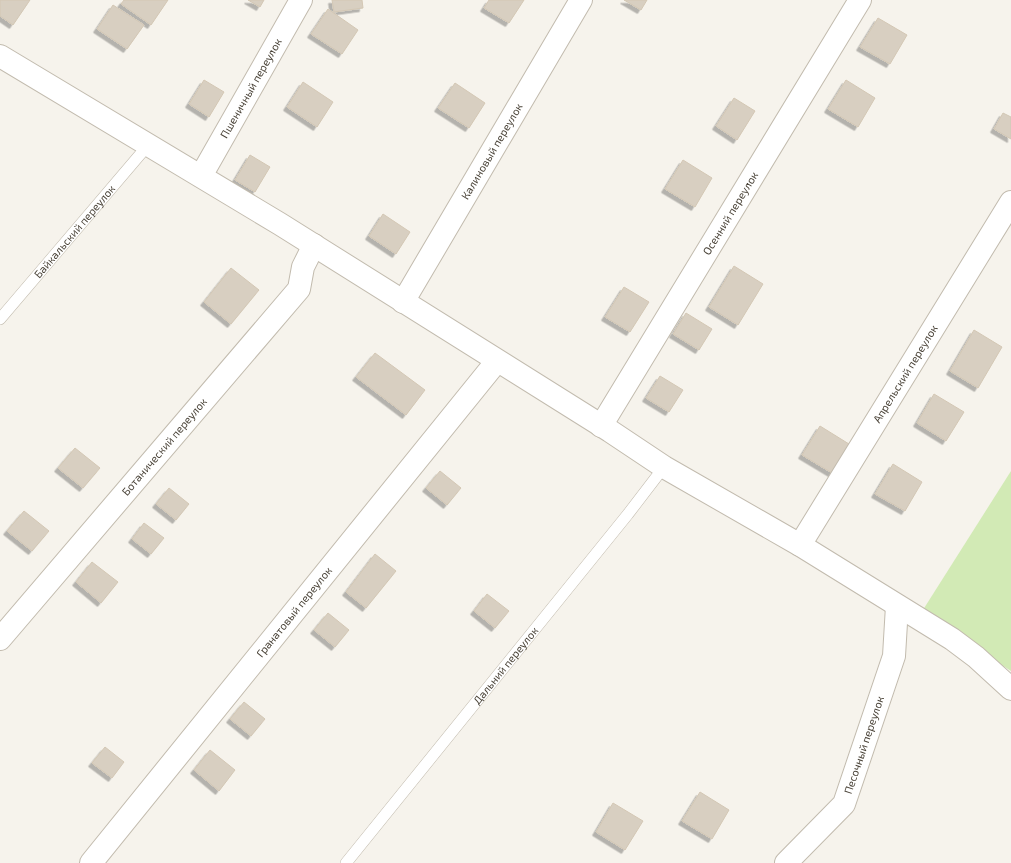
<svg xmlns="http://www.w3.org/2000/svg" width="1011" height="863" viewBox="0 0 1011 863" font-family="'Exo 2',sans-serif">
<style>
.green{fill:#d2eab5}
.building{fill:#d8cfc1;stroke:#d3c7b4;filter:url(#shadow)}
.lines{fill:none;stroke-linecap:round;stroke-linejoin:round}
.service-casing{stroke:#c2bbae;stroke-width:12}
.minor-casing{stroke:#c2bbae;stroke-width:24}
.service{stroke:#fff;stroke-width:11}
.minor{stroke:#fff;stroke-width:22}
.labels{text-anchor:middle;stroke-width:3;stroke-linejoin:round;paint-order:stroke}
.street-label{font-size:11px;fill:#4b4439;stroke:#fff}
</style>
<defs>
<filter id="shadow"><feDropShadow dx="-3.5" dy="3.5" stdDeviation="0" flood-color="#0004"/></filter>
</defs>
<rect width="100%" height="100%" fill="#f6f3ec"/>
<path class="green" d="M1011 471V671L921 613Z"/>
<g class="building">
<path d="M0 0H30L13 25 0 16Z"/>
<path d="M124 0H168L151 25 121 4Z"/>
<path d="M248 0H264L260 7Z"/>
<path d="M332 0H362L363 8 334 12Z"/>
<path d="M489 0H524L509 23 484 8Z"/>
<path d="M624 0H647L641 10Z"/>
<path d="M113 5 144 25 127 49 97 29Z"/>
<path d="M328 9 358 30 342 54 311 34Z"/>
<path d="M878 18 907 35 890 64 860 47Z"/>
<path d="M204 80 224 92 209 117 189 104Z"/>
<path d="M846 80 875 98 858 127 828 109Z"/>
<path d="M303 82 333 102 317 127 287 107Z"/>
<path d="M455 83 485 103 469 128 438 108Z"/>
<path d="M734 98 755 111 737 140 716 126Z"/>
<path d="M1003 113 1011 117V139L994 129Z"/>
<path d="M250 155 270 167 255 192 235 180Z"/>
<path d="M683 160 712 178 695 207 665 189Z"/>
<path d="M383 214 410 232 396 254 369 236Z"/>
<path d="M734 266 763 284 738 325 709 307Z"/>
<path d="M231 268 259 290 231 324 204 302Z"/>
<path d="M624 287 649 302 630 332 605 317Z"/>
<path d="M686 313 712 329 699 350 673 334Z"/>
<path d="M974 330 1002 347 978 388 950 371Z"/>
<path d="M375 353 425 390 406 415 356 377Z"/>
<path d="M660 376 683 390 669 412 646 398Z"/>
<path d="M934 394 964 412 946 441 917 423Z"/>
<path d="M820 426 849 444 832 473 802 455Z"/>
<path d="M75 448 100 468 83 488 58 468Z"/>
<path d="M893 464 922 482 905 511 875 494Z"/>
<path d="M440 471 461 488 447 505 426 488Z"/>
<path d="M169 488 189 504 176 520 156 504Z"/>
<path d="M24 511 49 531 32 551 7 531Z"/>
<path d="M144 523 164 538 151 554 132 539Z"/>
<path d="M375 554 396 571 366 608 346 592Z"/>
<path d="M92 562 118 582 101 603 76 582Z"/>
<path d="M487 594 509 611 495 628 474 611Z"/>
<path d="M328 613 349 630 335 647 314 630Z"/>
<path d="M244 702 265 719 251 736 230 719Z"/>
<path d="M105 747 124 762 112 778 92 763Z"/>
<path d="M210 750 235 770 219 791 194 770Z"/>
<path d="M700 792 729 810 712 839 682 821Z"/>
<path d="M613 803 643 821 625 850 596 832Z"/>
</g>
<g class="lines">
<defs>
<g id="service">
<path id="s1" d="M0 319 149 144"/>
<path id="s2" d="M346 863 628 514 664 467"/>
</g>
<g id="minor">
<path d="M0 56 280 224 610 431 664 467 800 545 952 639 976 657 1011 689"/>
<path id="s3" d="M201 176 301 0"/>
<path id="s4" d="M403 302 581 0"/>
<path id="s5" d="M601 426 860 0"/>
<path id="s6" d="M800 545 1011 202"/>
<path id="s7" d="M0 639 299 289 303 267 314 245"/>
<path id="s8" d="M91 863 497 361"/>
<path id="s9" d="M786 863 844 804 894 656 897 606"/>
</g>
</defs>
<use href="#service" class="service-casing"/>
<use href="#minor" class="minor-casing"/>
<use href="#service" class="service"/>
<use href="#minor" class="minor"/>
</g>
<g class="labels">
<g class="street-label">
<text dy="4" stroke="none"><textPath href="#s3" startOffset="101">Пшеничный переулок</textPath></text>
<text dy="4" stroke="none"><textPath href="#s4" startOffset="175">Калиновый переулок</textPath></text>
<text dy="4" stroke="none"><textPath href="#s5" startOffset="249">Осенний переулок</textPath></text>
<text dy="4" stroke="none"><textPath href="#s1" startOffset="115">Байкальский переулок</textPath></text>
<text dy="4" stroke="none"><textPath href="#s6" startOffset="201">Апрельский переулок</textPath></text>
<text dy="4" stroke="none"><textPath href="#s7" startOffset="253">Ботанический переулок</textPath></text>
<text dy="4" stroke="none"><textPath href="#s8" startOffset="323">Гранатовый переулок</textPath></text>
<text dy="4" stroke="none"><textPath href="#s2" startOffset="254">Дальний переулок</textPath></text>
<text dy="4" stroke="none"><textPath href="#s9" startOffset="145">Песочный переулок</textPath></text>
</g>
</g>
</svg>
